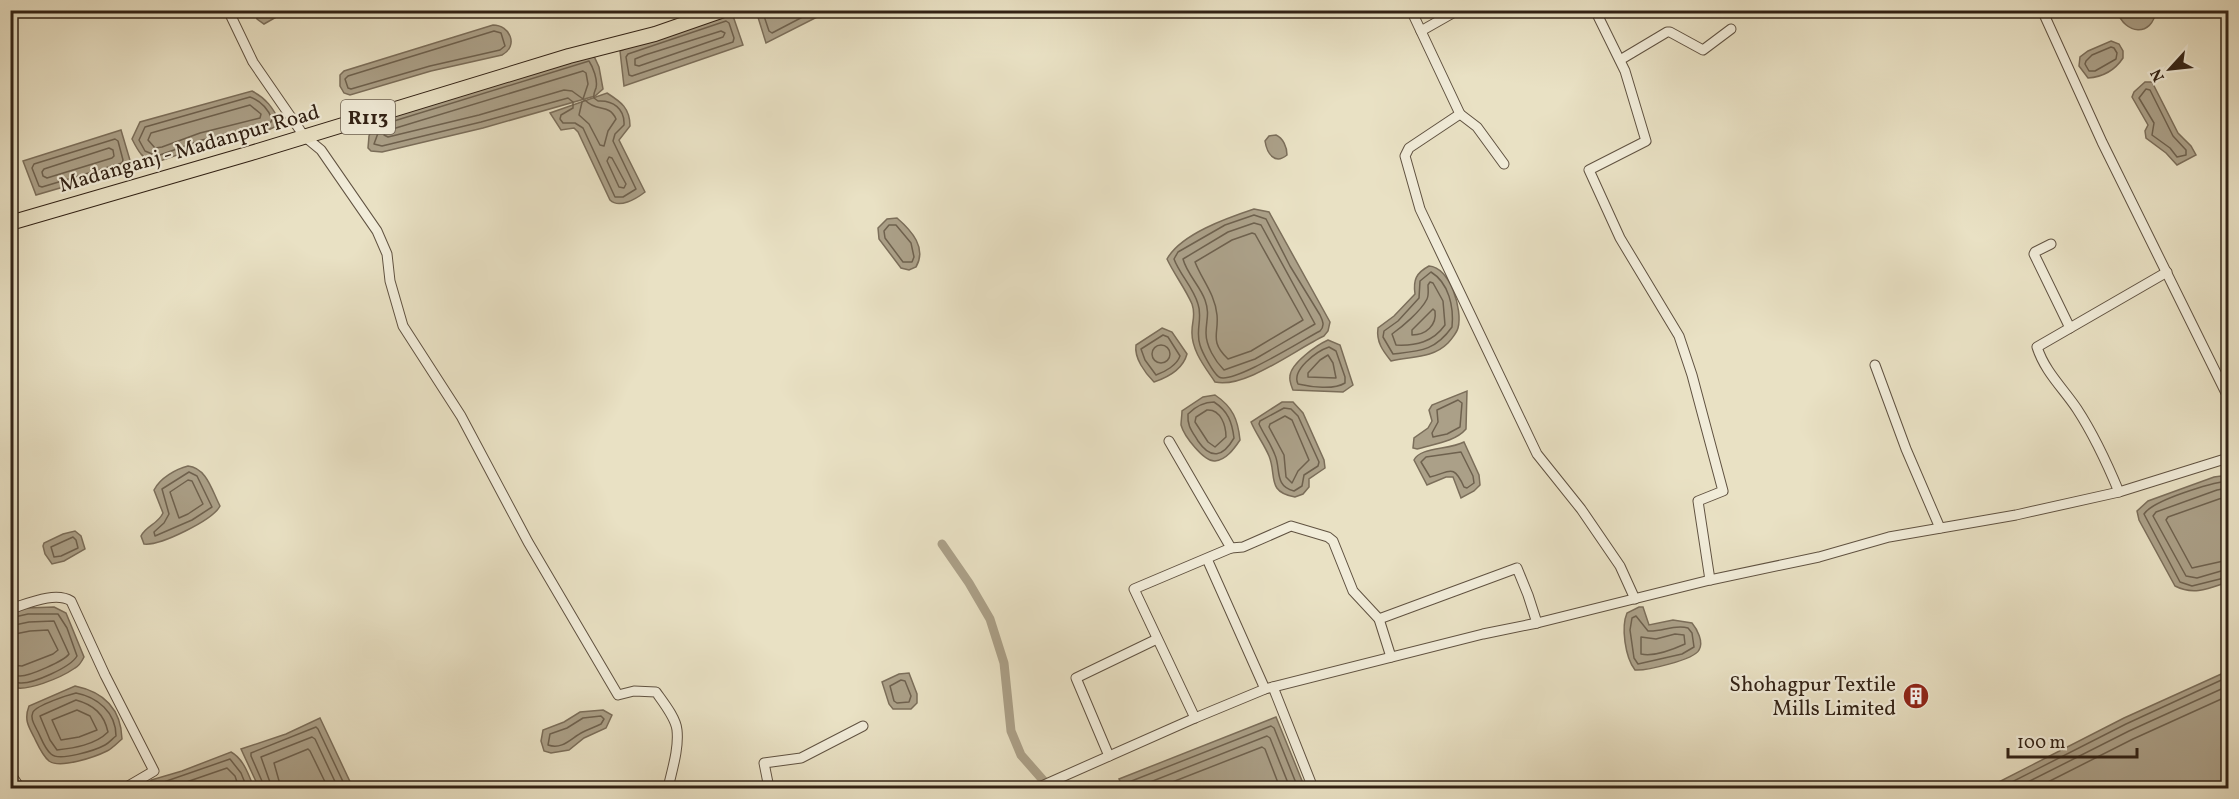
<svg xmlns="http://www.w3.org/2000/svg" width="2239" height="799" viewBox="0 0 2239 799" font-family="Vollkorn,serif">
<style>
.water{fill:#aba088;stroke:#7b6e5a;stroke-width:1.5}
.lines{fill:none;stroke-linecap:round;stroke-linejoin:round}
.shore{stroke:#6e614e;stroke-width:1.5}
.canal{stroke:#aba088;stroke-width:9}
.street-casing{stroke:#605241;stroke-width:11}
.primary-casing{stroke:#322215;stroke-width:16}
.street{stroke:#f1ecd9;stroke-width:9}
.primary{stroke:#e9e1c4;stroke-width:14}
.labels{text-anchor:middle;stroke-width:4.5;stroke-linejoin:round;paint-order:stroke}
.shield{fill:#f1ecd9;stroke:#6b5f50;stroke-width:1.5}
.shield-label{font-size:20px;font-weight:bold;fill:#322215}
.street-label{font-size:21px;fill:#322215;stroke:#f1ecd9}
.poi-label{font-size:21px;fill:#322215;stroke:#f1ecd9;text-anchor:end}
</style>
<rect width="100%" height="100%" fill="#e9e1c4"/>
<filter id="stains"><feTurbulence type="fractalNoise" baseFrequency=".00333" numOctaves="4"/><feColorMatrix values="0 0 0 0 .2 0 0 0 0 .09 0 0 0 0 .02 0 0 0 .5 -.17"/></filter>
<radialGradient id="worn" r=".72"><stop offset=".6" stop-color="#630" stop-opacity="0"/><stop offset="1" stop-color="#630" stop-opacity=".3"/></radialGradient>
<g class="water">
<path d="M758 10H829V11L766 43 756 11Z"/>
<path d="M254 11V10L287 11 264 24 257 19Z"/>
<path d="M2117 11V10L2156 11C2152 37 2125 35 2117 11Z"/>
<path d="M732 13 743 45 624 86 620 51 640 42Z"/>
<path d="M493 25C510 25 519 46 502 55L431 71 350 95 344 93 340 86V75L344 71Z"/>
<path d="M2111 41 2119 44 2123 51V58C2115 70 2102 77 2088 78L2079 66 2080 57 2088 51Z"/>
<path d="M593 54 599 67 603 89 595 96 483 128 382 152 371 151 368 148 369 136 376 120Z"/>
<path d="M2145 82H2152L2178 133 2191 146 2196 155 2177 165 2166 153 2146 138 2145 131 2148 125 2132 97 2134 92Z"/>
<path d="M252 91C266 98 273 108 280 122L279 125 264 132 203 146 157 162C143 161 138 151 132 139L140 122Z"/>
<path d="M607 93C621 102 630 108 630 126L619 140 645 192C636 199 619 209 610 200L578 132 574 128 561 130 550 113Z"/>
<path d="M121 130 132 167 36 195 23 161Z"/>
<path d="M1276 135C1283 138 1287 147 1287 155 1275 165 1267 154 1265 141L1269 136Z"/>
<path d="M1254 209 1269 212 1330 322 1328 331 1324 336C1296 349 1245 389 1215 382 1205 367 1191 350 1192 331 1192 321 1196 315 1192 304 1185 288 1174 274 1167 259 1181 234 1227 218 1254 209Z"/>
<path d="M897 218C912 231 927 248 916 267L909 270 901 268 879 239 878 228 887 219Z"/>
<path d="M1429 266C1450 267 1463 310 1458 328 1457 332 1451 340 1448 343 1432 359 1411 356 1391 361 1383 351 1376 342 1378 328L1394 316 1415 294C1413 280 1416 273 1429 266Z"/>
<path d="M1162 328 1172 332 1187 354C1183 369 1169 377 1154 382 1145 373 1134 358 1136 345Z"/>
<path d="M1328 340 1340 345 1353 385 1343 392 1293 390C1291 385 1289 381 1290 376 1291 363 1317 345 1328 340Z"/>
<path d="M1467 391 1466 429C1455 442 1433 444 1417 449L1413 448 1414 438 1428 428 1432 421 1429 410 1432 405Z"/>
<path d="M1215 395C1233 407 1238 420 1240 440 1234 449 1226 460 1215 461 1204 462 1184 436 1181 425 1181 421 1182 415 1182 411L1203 397Z"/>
<path d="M1282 402H1293L1303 413 1324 460 1325 468 1309 479V487L1303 494 1295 497C1266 492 1277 475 1269 456 1264 444 1256 434 1251 422Z"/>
<path d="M1464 442 1479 475 1480 485 1474 491 1461 498 1453 477H1446L1427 485 1414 460C1420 447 1449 450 1464 442Z"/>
<path d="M188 466C207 468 212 491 220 506 213 520 160 546 144 544L141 536C146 526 158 524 163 513L154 490C160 478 176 469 188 466Z"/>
<path d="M2228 475V582C2210 588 2194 596 2175 586L2139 520 2137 511 2148 501 2214 477Z"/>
<path d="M75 531 81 536 85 549 64 561 52 564 45 554 43 546 44 543 63 534Z"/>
<path d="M54 607 66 613 84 657C82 661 79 666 75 668 62 677 24 694 11 686V613L26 608Z"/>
<path d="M1639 607H1643L1649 625 1673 620 1692 623C1697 629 1704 642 1699 650 1694 660 1645 671 1635 670 1625 657 1621 627 1627 613Z"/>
<path d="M2228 671V788H1987L2124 718Z"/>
<path d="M909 673 917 694V703L911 709H893L889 704 882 682 899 674Z"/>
<path d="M75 686C104 692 121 708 122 739 117 743 113 748 107 751 95 757 60 769 49 761 42 755 38 745 34 737 28 726 24 719 29 706Z"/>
<path d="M603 710 612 715 606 728 584 738 569 750 551 753 544 751 541 741 543 730 564 722 580 712Z"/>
<path d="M1276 717 1305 788H1123L1119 779Z"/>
<path d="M320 718 353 788H259L241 749 286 734Z"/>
<path d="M231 752C244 759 249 776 254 788L150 787 151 780 182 771Z"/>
</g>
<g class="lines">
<g class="shore">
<path d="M762 10 769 31 772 33 816 10"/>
<path d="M726 21 729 23 734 38 733 42 632 76 629 75 626 57 628 54Z"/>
<path d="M494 31 501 33 505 46 500 50 430 66 351 89 348 88 345 79 348 76Z"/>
<path d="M721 31 725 33 723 37 639 66 635 65V59L645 55Z"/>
<path d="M2111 47 2114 48 2117 53 2116 59 2095 71H2089L2085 64 2086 61 2092 55Z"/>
<path d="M589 61C593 67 598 80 596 88 595 91 593 94 594 98L598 101C613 100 625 109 624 125L615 134 613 141 636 189 623 197H615L583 128 575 123H563L560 119 561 115 573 108V102L568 98 481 122 382 146 374 144 381 125Z"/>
<path d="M583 71 586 73 588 84 583 99 572 91 564 90 479 115 388 137 384 135 386 131Z"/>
<path d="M2146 89 2150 90 2173 136 2186 150V155L2177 157 2170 148 2152 135 2154 123 2139 98Z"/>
<path d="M250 97C261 101 268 109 272 119L271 122 261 126 202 140 157 156 145 151 139 140 145 127Z"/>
<path d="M585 100C597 113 609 103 616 119L608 131 604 146 600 145 589 124 579 115 582 102Z"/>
<path d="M250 105 261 114 260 118 200 133 162 147 155 148 148 140 151 133Z"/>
<path d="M115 139 118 141 123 160 122 163 42 187 39 186 32 168 34 164Z"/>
<path d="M109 148 113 150 114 156 112 158 47 178 43 176 42 172 44 169Z"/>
<path d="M609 157 612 158 626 184 624 188 619 187 607 161Z"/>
<path d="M1254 215 1266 219 1290 266 1320 315C1323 321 1325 326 1320 331 1304 339 1232 385 1219 377 1213 373 1202 352 1200 345 1195 331 1203 318 1198 304 1193 287 1180 275 1174 259L1178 252 1225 225Z"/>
<path d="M1254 223 1261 225 1315 324 1255 359 1224 370C1215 361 1206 346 1206 333 1206 320 1210 314 1205 300 1200 286 1187 274 1183 259L1228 232Z"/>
<path d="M889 225H896L911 243 914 257 912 262H903L885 238 884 231Z"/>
<path d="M1252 233 1255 234 1303 320 1251 351 1228 359C1209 341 1219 334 1217 315 1215 294 1202 280 1195 262L1232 240Z"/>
<path d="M1431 272C1449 283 1454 307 1452 327 1435 351 1420 351 1393 354L1383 337 1384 331 1398 321 1419 298 1420 281Z"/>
<path d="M1430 282 1433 283 1443 301 1445 325C1433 342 1416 346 1396 345L1392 334C1402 327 1421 311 1427 299 1429 295 1428 289 1428 285Z"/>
<path d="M1433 309 1435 311C1437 325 1426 335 1412 335V330Z"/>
<path d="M1163 335 1168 337 1180 356C1177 365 1165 372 1156 375L1145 360 1141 349Z"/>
<circle cx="1161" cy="354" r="9"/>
<path d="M1329 347 1336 351 1345 377V383C1334 390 1311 387 1298 384 1291 370 1317 351 1329 347Z"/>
<path d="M1328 355 1333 363 1336 378 1308 377V373L1320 360Z"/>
<path d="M1458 400 1462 403 1460 427 1447 434 1433 437 1432 433 1438 422 1437 410Z"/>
<path d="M1214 402C1228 411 1232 422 1234 438 1223 457 1211 460 1198 441 1192 431 1187 426 1188 414 1195 407 1204 402 1214 402Z"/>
<path d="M1284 408 1291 409 1298 416 1319 462 1318 466 1304 475 1302 486 1294 491C1274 486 1281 469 1275 455 1271 444 1264 435 1259 424L1260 421Z"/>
<path d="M1207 410C1221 409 1226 426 1226 437L1215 447 1208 442 1195 422 1196 417Z"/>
<path d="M1285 416 1292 420 1309 460 1298 471 1292 483 1286 477 1284 455 1269 427 1270 424Z"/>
<path d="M1461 452 1473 476 1474 483 1467 488 1464 487C1453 462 1449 473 1430 477L1421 462 1426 457Z"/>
<path d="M189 472 197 476 212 507 192 520 155 536 154 532 164 523 169 514 162 489Z"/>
<path d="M188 480 192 481 203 504 188 514 179 518 170 492Z"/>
<path d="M2228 481C2211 483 2153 500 2144 514L2180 582 2192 586 2228 577"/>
<path d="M2228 488 2217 490 2156 512 2153 516 2186 576 2197 578 2228 569"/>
<path d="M2228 497 2219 499 2168 517 2166 520 2192 568 2228 560"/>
<path d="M73 537 76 540 78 548 61 556 54 557 51 547Z"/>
<path d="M1636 616 1648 631C1662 632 1674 624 1688 628L1692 633 1694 647 1682 654 1638 664 1634 658 1630 630 1632 618Z"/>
<path d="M10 618 28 614H58L67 628 77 656C71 667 33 684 20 683 17 683 14 682 10 682"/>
<path d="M10 626 29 622 54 621 69 654C64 661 30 676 20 676 17 676 14 674 10 674"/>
<path d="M1675 634 1684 635 1685 644C1674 649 1653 657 1641 654V637L1656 639Z"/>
<path d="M10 635 30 631 48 630 58 650 53 654 22 666 10 665"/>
<path d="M901 680 905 681 911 696 909 702 897 703 894 701 890 686Z"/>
<path d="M76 693C97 697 116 712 116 736 112 739 109 743 105 745 96 750 59 762 51 754 44 748 41 737 37 730 34 724 30 718 33 712 37 705 68 695 76 693Z"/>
<path d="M76 700C94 705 104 714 108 732 95 745 74 748 57 750L50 740 40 716Z"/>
<path d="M77 710 90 716 97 730 79 737 61 740 52 720Z"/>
<path d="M601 716 604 719 601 724C595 727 589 729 583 732 571 738 563 750 548 745L550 734 567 728 583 718Z"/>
<path d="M156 788 158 784 230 759 241 773 247 788"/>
<path d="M169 788 227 768 235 776 239 788"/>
<path d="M265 788 251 756V753L316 727 318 729 346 788"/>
<path d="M272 788 261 757 312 737 315 739 338 788"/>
<path d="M281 788 274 763 308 749 310 751 328 788"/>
<path d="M1128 788 1129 782 1271 726 1274 728 1298 788"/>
<path d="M1135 788 1267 736 1270 738 1290 788"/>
<path d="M1157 788 1262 747 1265 749 1280 788"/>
<path d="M2000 788 2126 724 2228 677"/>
<path d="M2016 788 2129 731 2228 686"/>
<path d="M2036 788 2133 739 2228 696"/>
</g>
<path class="canal" d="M942 544 969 583 990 619 1004 663 1011 731 1021 755 1050 788"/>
<defs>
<g id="street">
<path d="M228 10 253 62 304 136 321 150 377 231 387 254 390 281 403 326 461 416 528 542 618 695 634 691 656 692C663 702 676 718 677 730 679 749 672 770 668 788"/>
<path d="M1411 10 1460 114 1409 148 1405 156 1420 209 1537 454 1581 509 1620 566 1635 599"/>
<path d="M1595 10 1625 71 1646 141 1589 170 1620 238 1679 336 1692 375 1723 491 1698 501 1710 580"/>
<path d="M2042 10 2102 142 2228 397"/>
<path d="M1421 31 1458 10"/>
<path d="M1620 60 1667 32H1670L1703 50 1731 29"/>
<path d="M1460 114 1477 127 1504 164"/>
<path d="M2051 244 2035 252 2034 254 2070 328"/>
<path d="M1875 365 1906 449 1940 528"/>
<path d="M1169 441 1231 548 1134 589 1195 718"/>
<path d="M2119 492C2107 463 2094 435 2077 409 2063 388 2045 372 2037 347L2167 272"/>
<path d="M1231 548 1243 547 1291 526 1328 537 1333 541 1353 591 1379 619 1391 657"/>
<path d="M1207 559 1265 689"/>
<path d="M10 609C27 604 55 591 71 601L105 675 154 771 125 788"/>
<path d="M1379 619 1517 568 1528 595 1537 623"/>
<path d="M1273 687 1313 788"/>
<path d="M1109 756 1076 678 1157 639"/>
<path d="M10 773 20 788"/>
<path d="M769 788 764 763 801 758 863 726"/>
<path d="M1037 788 1195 718 1265 689 1483 634 1537 623 1710 580 1819 557 1889 537 2016 515 2119 492 2228 458"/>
</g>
<path id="primary" d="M10 223 251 153 569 56 655 34 724 10"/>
</defs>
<use href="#street" class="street-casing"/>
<use href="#primary" class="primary-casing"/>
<use href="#street" class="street"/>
<use href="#primary" class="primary"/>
</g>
<defs>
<symbol id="building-disc" viewBox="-11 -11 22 22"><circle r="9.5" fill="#8f2418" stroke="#f1ecd9"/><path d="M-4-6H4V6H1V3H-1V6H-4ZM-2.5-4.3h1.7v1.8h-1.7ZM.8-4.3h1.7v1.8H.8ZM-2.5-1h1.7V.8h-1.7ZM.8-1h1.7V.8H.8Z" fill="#fff"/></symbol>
</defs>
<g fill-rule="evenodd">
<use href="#building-disc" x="1901" y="681" width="30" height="30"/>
</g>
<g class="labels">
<rect class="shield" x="341" y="100" width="54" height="34" rx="4.5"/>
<g class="shield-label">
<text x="368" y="124">R113</text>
</g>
<g class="street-label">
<text transform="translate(189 148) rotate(-16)" y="7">Madanganj - Madanpur Road</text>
</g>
<g class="poi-label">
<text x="1896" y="691">Shohagpur Textile<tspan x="1896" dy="24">Mills Limited</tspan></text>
</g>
</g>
<rect width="2239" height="799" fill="none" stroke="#e9e1c4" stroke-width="36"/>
<rect x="12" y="12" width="2215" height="775" fill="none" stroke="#322215" stroke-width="3"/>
<rect x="18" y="18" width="2203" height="763" fill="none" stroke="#322215" stroke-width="1.5"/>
<g transform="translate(2170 69) rotate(243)" stroke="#f1ecd9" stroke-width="4.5" paint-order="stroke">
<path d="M0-4.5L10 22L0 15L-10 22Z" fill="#322215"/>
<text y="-9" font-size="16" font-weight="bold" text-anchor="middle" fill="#322215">N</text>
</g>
<path d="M2008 748v9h129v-9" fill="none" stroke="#322215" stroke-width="3"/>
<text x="2017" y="748" font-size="18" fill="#322215" stroke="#f1ecd9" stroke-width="4.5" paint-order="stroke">100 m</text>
<rect width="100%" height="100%" filter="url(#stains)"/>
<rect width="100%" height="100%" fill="url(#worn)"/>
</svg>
